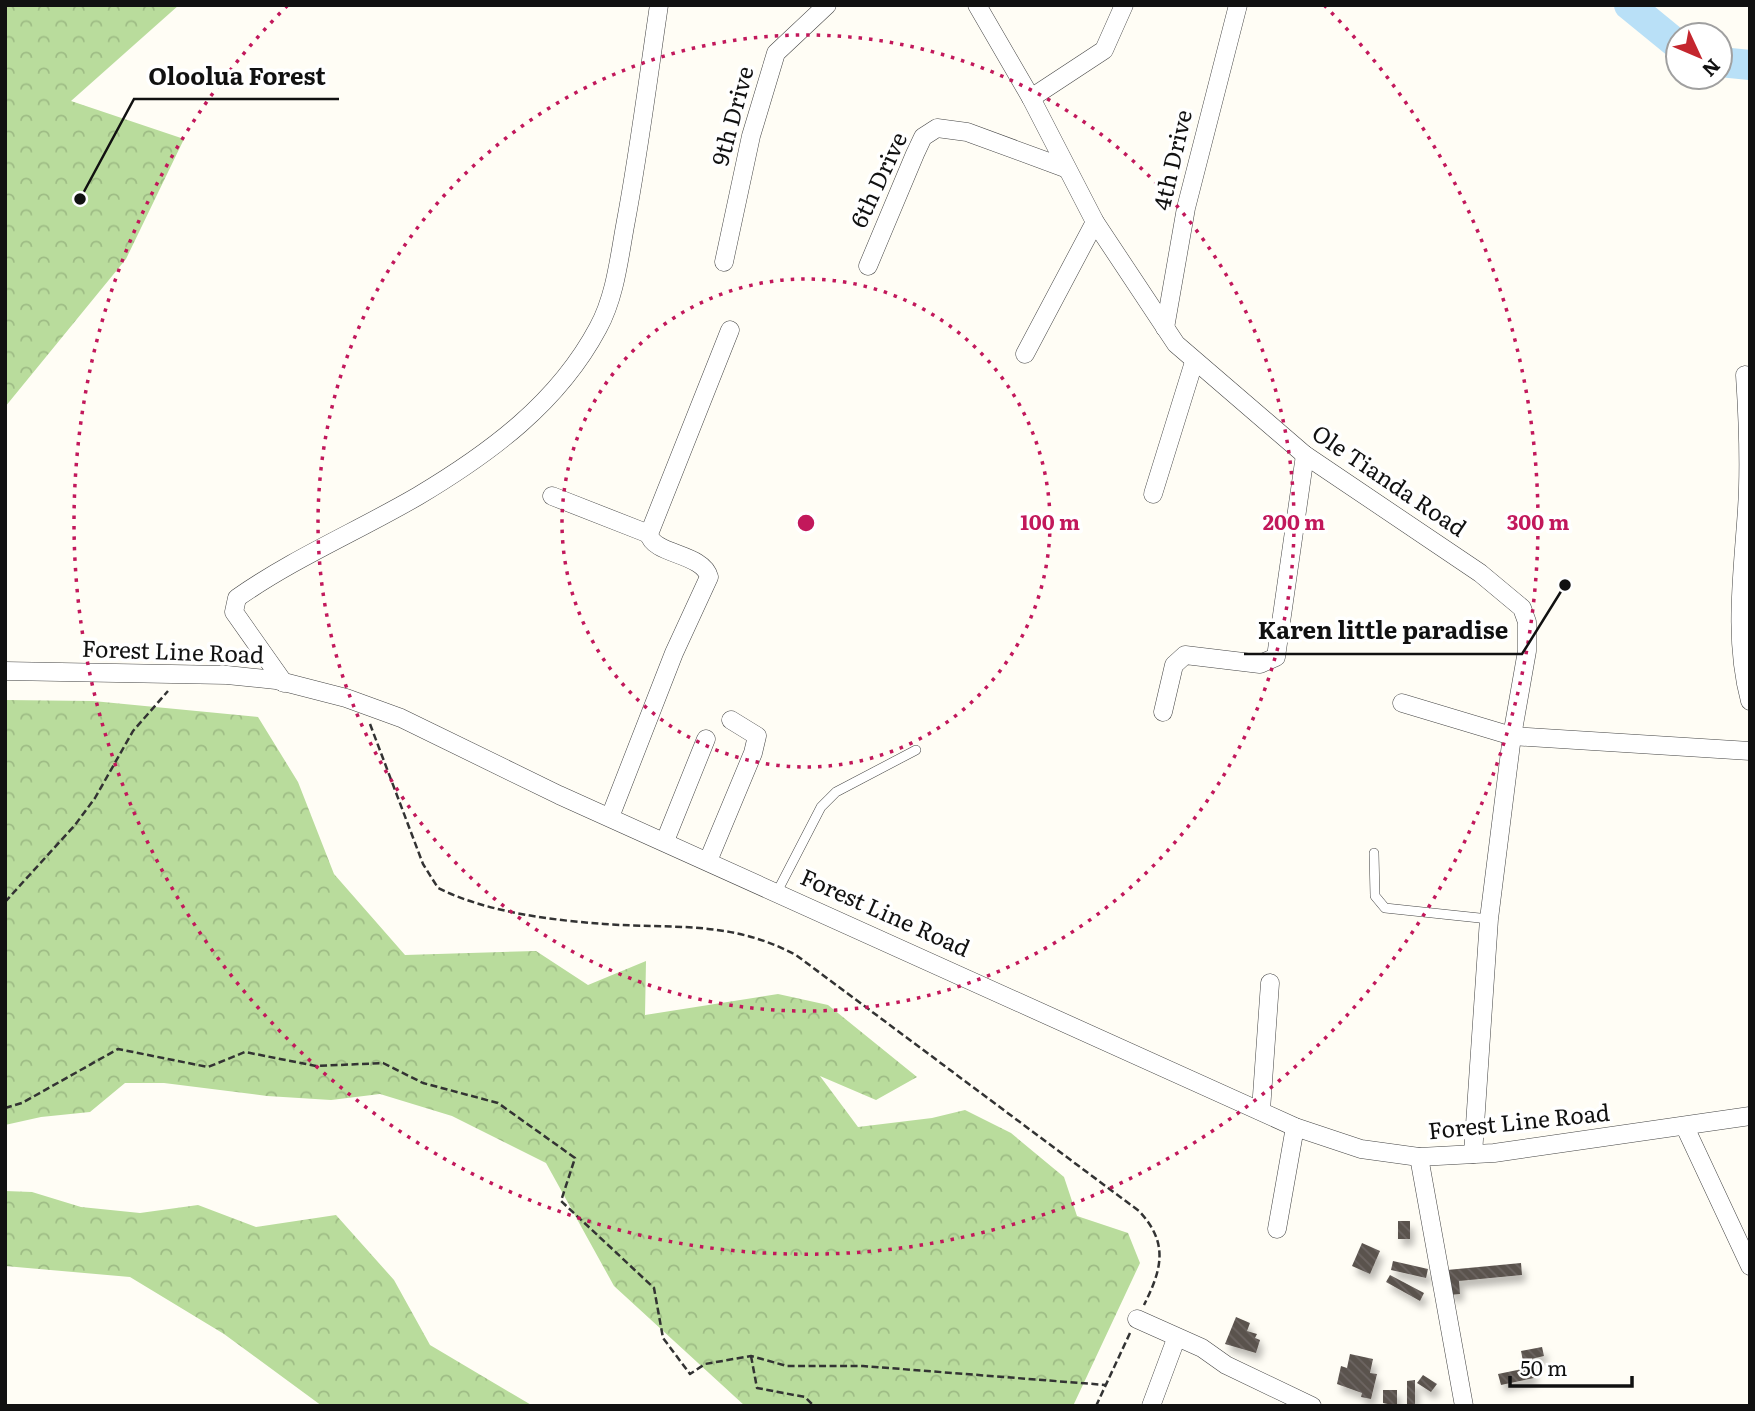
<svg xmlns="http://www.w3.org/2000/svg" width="1755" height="1411" viewBox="0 0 1755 1411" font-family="Literata,serif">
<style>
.forest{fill:url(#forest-crowns)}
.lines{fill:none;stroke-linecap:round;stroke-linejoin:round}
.river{stroke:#b9e0f7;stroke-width:30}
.building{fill:url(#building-back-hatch);filter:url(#shadow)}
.service-casing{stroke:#444;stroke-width:10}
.minor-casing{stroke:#444;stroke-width:19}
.path{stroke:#333;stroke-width:2.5;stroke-dasharray:7 3.5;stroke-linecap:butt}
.service{stroke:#fff;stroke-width:9}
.minor{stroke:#fff;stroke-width:18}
.ring{fill:none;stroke:#c2185b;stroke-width:3.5;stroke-dasharray:3.5 7}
.labels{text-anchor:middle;stroke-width:7;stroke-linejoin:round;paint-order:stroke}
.street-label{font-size:23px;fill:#111;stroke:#fff}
.centre{fill:#c2185b;stroke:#fff;stroke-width:3.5}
.ring-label{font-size:21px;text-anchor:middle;font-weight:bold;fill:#c2185b;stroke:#fff;stroke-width:7;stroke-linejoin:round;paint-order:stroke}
.leader{fill:none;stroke:#111;stroke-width:2.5}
.callout-dot{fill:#111;stroke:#fff;stroke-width:2.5}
.callout-label{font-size:24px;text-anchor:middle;font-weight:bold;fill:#111;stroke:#fff;stroke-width:7;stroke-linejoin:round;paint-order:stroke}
</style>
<defs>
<pattern id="forest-crowns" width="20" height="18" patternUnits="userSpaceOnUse" patternTransform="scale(1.75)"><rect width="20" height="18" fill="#b9dc9c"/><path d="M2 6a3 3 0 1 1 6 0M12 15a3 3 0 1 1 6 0" fill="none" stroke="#9ebc85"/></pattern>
<pattern id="building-back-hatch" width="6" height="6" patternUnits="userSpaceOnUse" patternTransform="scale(1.75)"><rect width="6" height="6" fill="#5a524d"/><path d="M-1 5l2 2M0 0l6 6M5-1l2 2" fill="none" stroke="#6d6662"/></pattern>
<filter id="shadow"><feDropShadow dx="4" dy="7" stdDeviation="3.5" flood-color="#0004"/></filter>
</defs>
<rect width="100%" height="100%" fill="#fffdf5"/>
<g class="forest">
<path d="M5 5H179L71 101 184 139 126 259 5 407Z"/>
<path d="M5 700 93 701 258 717 298 782 334 874 405 955 536 951 588 985 646 961 645 1015 778 994 828 1005 917 1077 876 1100 820 1076 858 1127 932 1118 965 1110 1011 1133 1064 1177 1077 1216 1128 1233 1140 1263 1073 1406H745L614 1286 546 1163 452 1116 380 1094 331 1100 267 1096 164 1083H125L90 1112 41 1117 5 1125Z"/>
<path d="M5 1191 32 1192 81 1207 140 1213 198 1205 256 1227 336 1215 394 1280 430 1345 533 1406H322L224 1334 130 1277 5 1266Z"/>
</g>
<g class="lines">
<g class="river">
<path d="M1629 5 1678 45"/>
<path d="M1720 62 1750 65"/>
</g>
</g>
<g class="building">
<rect x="1398" y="1221" width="12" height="18"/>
<path d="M1362 1243 1380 1251 1370 1274 1352 1266Z"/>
<path d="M1393 1261 1428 1269 1426 1278 1391 1270Z"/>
<path d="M1521 1263 1522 1275 1459 1281 1460 1294 1449 1295 1447 1270Z"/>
<path d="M1390 1275 1424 1293 1420 1301 1386 1282Z"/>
<path d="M1236 1317 1250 1323 1247 1331 1257 1334 1255 1338 1260 1340 1256 1353 1225 1344Z"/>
<path d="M1542 1347 1544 1356 1523 1361 1521 1351Z"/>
<path d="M1350 1354 1373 1359 1370 1373 1377 1374 1371 1399 1361 1397 1362 1393 1337 1384 1341 1366 1347 1368Z"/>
<path d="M1532 1367 1534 1378 1501 1385 1498 1374Z"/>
<path d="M1423 1375 1437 1384 1431 1392 1417 1383Z"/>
<path d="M1415 1380V1404H1407V1381Z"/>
<path d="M1383 1390H1397V1406L1383 1403Z"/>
</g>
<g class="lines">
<defs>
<g id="service">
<path d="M1374 853 1375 896 1385 908 1489 919"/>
<path d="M777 892 821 807 836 792 916 750"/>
</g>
<g id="minor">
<path d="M977 5 1031 98 1095 222 1176 344 1305 455 1480 573 1522 608 1527 622V651L1512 736 1489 919 1473 1154"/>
<path d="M1031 98 1104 50 1124 5"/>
<path d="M724 262 751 136 776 53 827 5"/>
<path d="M868 266 915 154 923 137 937 128 967 132 1065 168"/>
<path d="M1165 328 1186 208 1238 5"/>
<path d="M1025 354 1095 222"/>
<path d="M1745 375C1748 420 1750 464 1747 509 1743 572 1733 638 1750 701"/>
<path d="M1153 494 1194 362"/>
<path d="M552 496 649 534"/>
<path d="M5 671 227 675 276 680 346 698 401 718 559 795 1295 1127 1361 1149 1419 1157 1494 1153 1750 1116"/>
<path d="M284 683 234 612 237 598C294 558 358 531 418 496 490 453 558 403 598 328 615 297 619 259 625 226 639 152 648 79 659 5"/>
<path d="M1402 703 1512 736 1750 751"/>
<path d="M1163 712 1174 665 1185 655 1260 664 1276 657 1305 455"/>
<path d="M610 817 674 653 709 577C703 553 653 555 649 534L730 330"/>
<path d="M665 841 706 739"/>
<path d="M708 861 753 753 757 736 731 720"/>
<path d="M1261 1110 1270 983"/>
<path d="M1685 1127 1750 1266"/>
<path d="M1419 1157 1464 1406"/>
<path d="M1277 1229 1295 1127"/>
<path d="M1137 1319 1202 1348 1226 1365 1312 1406"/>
<path d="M1151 1406 1176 1339"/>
</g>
</defs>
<use href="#service" class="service-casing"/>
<use href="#minor" class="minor-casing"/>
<g class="path">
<path d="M370 724 423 864 438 888C486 912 550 920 604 924 675 929 730 920 796 955L1139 1211C1169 1243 1162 1269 1144 1305"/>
<path d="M5 902 75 825 95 798 133 731 168 691"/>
<path d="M5 1108 22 1103 118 1049 208 1067 245 1052 316 1066 383 1063 423 1083 498 1103 575 1158 561 1201 654 1288 663 1338 690 1374 705 1364 751 1356 787 1366H863L1106 1385"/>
<path d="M751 1356 757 1388 805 1397 814 1406"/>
<path d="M1096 1406 1130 1333"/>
</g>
<use href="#service" class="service"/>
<use href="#minor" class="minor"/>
</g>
<g class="ring">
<circle cx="806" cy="523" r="244"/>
<circle cx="806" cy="523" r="488"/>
<path d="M1324 5A732 732 0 1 1 288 5"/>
</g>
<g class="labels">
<g class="street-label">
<text transform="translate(733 116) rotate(-75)" y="8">9th Drive</text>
<text transform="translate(1173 160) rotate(-77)" y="8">4th Drive</text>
<text transform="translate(879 180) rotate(-65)" y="8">6th Drive</text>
<text transform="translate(1389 481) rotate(34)" y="8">Ole Tianda Road</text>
<text transform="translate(173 652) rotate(2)" y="8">Forest Line Road</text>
<text transform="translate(885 913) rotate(24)" y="8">Forest Line Road</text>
<text transform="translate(1519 1122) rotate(-6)" y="8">Forest Line Road</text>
</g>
</g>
<circle cx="806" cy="523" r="10" class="centre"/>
<g class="ring-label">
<text x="1050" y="530">100 m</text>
<text x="1294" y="530">200 m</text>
<text x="1538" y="530">300 m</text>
</g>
<path class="leader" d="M80 199L134 99H339M1565 585L1522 654H1244"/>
<g class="callout-dot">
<circle cx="80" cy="199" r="7"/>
<circle cx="1565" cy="585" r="7"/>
</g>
<g class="callout-label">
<text x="237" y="85">Oloolua Forest</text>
<text x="1383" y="639">Karen little paradise</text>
</g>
<rect width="1755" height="1411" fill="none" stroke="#111111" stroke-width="14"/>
<g transform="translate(1699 56) rotate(134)"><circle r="33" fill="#ffffff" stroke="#a0a0a0" stroke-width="2"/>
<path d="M0-5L12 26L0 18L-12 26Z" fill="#c4262e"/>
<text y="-10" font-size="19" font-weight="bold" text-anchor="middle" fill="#111111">N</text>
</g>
<path d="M1510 1376v10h122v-10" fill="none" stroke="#111111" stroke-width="3.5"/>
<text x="1520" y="1376" font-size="21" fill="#111111" stroke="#ffffff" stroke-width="5" paint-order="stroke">50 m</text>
</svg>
